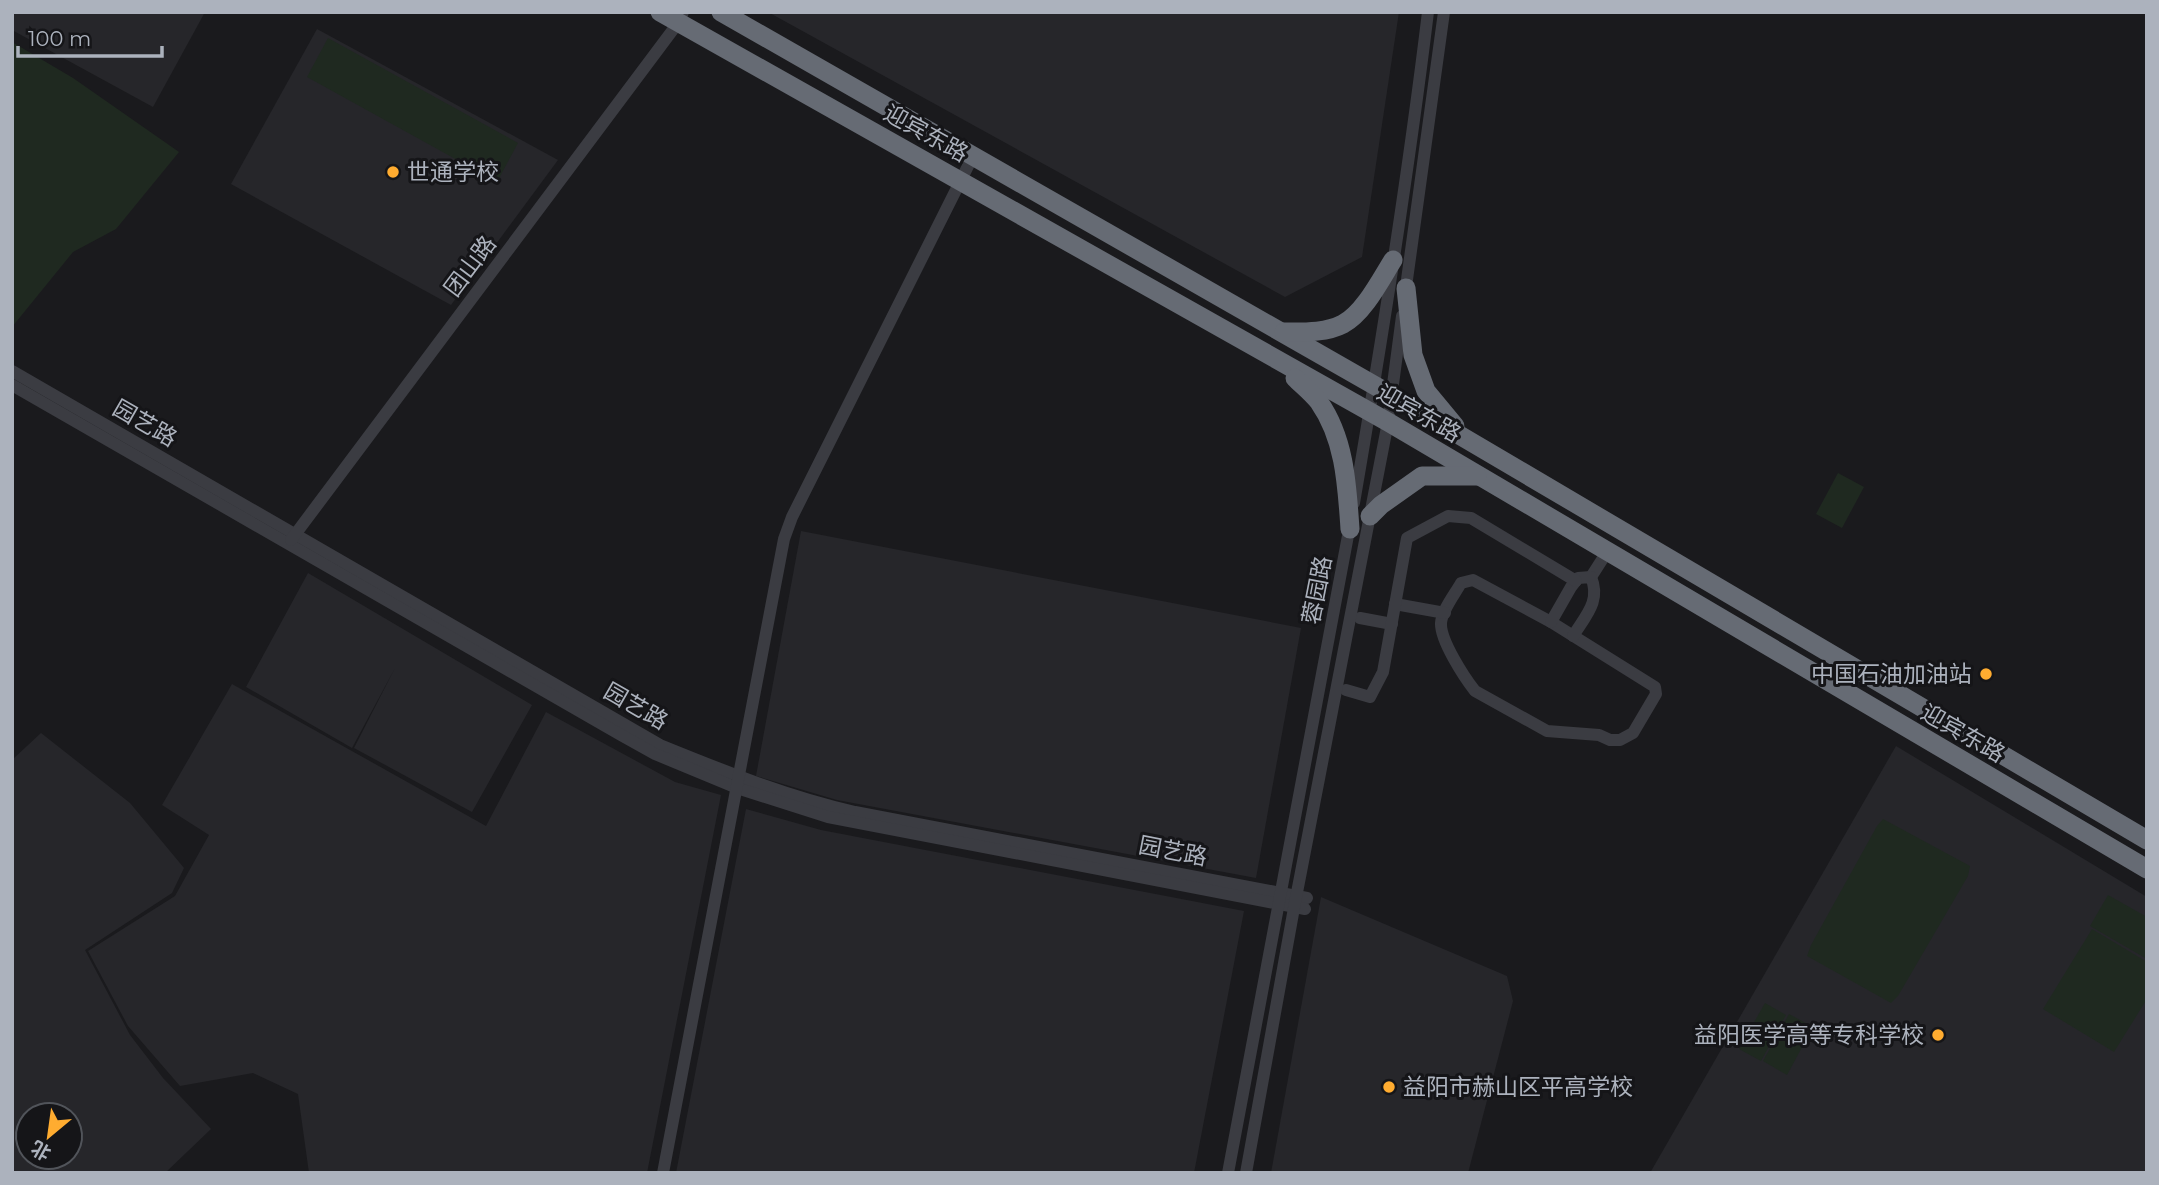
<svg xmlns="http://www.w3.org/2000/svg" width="2159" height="1185" viewBox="0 0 2159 1185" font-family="Montserrat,'Noto Sans SC',sans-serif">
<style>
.built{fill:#26262a;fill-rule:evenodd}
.green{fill:#1f2920}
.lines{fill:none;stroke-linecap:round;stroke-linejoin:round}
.minor{stroke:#3b3c42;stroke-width:12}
.highway{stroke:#666b74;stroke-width:19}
.poi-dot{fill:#ffac30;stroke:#151518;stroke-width:2.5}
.labels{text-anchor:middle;stroke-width:6;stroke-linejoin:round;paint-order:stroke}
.street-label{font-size:23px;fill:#acb2bd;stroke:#151518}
.poi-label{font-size:23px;fill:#acb2bd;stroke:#151518;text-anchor:start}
</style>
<rect width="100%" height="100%" fill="#1a1a1d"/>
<g class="built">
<path d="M12 12H205L153 107 12 30Z"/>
<path d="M768 12H1399L1362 257 1285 297Z"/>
<path d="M317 29 558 160 451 305 231 184Z"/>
<path d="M801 531 1301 628 1256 878 837 800 756 776Z"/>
<path d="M308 573 532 705 472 812 354 748 395 668 352 748 246 687Z"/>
<path d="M232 684 486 826 546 712 675 782 721 795 647 1173H309L298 1094 253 1073 180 1086 128 1026 88 951 175 896 209 835 162 805Z"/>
<path d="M41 733 130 803 184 868 172 893 85 950 130 1035 163 1078 211 1129 165 1173H12V760ZM70 1115V1157H28V1115Z"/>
<path d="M1896 746 2147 897V1173H1650Z"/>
<path d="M746 809 821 830 1244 911 1194 1173H676Z"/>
<path d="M1321 897 1507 976 1513 1001 1468 1173H1271Z"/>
</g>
<g class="green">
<path d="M328 38 518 143 497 182 307 77Z"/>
<path d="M12 42 73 78 179 152 116 229 73 252 12 327Z"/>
<path d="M1838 473 1864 487 1842 528 1816 514Z"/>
<path d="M1883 819 1970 866 1968 876 1898 996 1891 1003 1807 956 1811 945 1877 826Z"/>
<path d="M2108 895 2147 917V959L2090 926Z"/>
<path d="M2092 929 2147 962V999L2114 1052 2043 1009Z"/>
<path d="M1765 1003 1786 1015 1761 1061 1739 1049Z"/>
<path d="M1789 1014 1813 1027 1787 1075 1763 1061Z"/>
</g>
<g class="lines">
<g class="minor">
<path d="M1405 294 1444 12"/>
<path d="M12 371 660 745C724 771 788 797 855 812L1307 898"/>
<path d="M12 385 621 735 655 754 737 788 828 817 1305 909"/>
<path d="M1354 503C1382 340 1408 177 1428 12"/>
<path d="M291 540 678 23 683 12"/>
<path d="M1591 577 1607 552"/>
<path d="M1473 580 1551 622 1655 687 1656 694 1633 733 1620 740H1610L1599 735 1547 731 1475 691C1464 677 1440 640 1441 623 1442 610 1455 594 1461 583Z"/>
<path d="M1395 604 1445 613"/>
<path d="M1360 618 1392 624"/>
<path d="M1551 622 1571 587 1578 578 1591 577C1601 601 1586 615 1573 636"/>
<path d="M1346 690 1370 697 1383 672 1407 538 1448 516 1471 518 1576 581"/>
<path d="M663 1173 784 539 792 517 973 156"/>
<path d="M1228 1173 1350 525"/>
<path d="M1246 1173 1294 908 1388 422 1402 316"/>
</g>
<g class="highway">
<path d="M660 12 1388 422 2147 869"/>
<path d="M721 12 1393 396 2147 840"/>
<path d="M1406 288 1413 355 1426 391 1455 426"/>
<path d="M1284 332C1303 332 1326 333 1343 324 1364 313 1381 279 1393 260"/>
<path d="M1295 378C1303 386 1312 393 1319 402 1345 439 1347 485 1350 529"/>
<path d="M1370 516 1381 505 1422 476H1477"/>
</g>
</g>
<g class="poi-dot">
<circle cx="393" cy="172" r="7"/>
<circle cx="1986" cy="674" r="7"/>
<circle cx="1938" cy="1035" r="7"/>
<circle cx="1389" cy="1087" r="7"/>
</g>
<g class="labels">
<g class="street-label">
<text transform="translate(926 133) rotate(29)" y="8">迎宾东路</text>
<text transform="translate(470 266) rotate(-53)" y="8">团山路</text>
<text transform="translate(1419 413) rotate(30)" y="8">迎宾东路</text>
<text transform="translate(145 423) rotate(30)" y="8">园艺路</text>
<text transform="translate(1317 590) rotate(-79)" y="8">蓉园路</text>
<text transform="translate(636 706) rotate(30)" y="8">园艺路</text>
<text transform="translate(1963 733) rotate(30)" y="8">迎宾东路</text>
<text transform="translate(1173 851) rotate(11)" y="8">园艺路</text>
</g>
<g class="poi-label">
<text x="407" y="180">世通学校</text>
<text x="1972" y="682" text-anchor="end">中国石油加油站</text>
<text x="1924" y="1043" text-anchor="end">益阳医学高等专科学校</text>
<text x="1403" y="1095">益阳市赫山区平高学校</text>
</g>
</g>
<rect width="2159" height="1185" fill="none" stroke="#acb2bd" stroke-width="28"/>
<g transform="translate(49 1136) rotate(209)"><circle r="33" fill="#151518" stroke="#51545a" stroke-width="2"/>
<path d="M0-5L12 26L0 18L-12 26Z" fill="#ffac30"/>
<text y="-10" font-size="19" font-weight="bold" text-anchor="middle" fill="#acb2bd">北</text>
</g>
<path d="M18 46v10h144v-10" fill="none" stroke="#acb2bd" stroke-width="3.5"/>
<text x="28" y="46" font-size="21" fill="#acb2bd" stroke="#151518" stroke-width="5" paint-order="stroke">100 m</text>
</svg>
